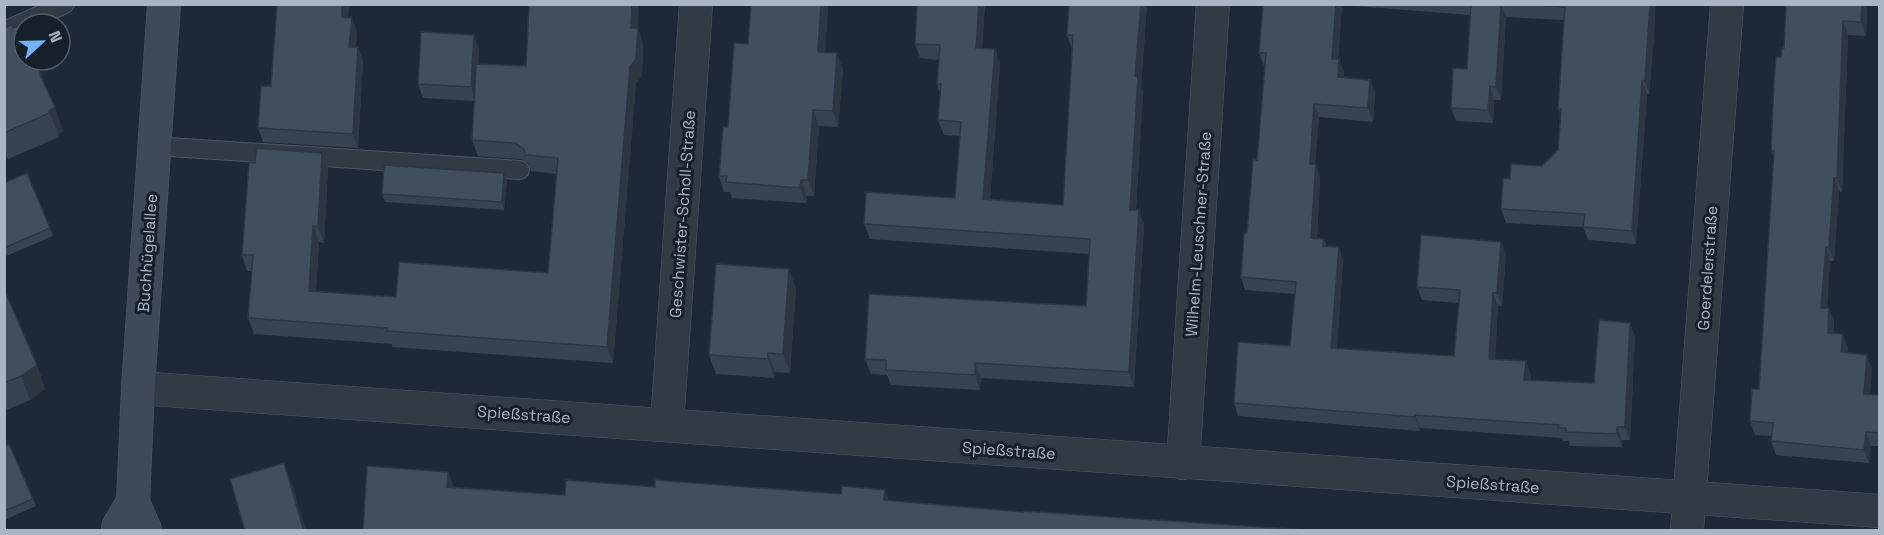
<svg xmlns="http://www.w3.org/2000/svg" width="1884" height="535" viewBox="0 0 1884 535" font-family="'Space Grotesk',sans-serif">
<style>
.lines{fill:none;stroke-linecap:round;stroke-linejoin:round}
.lane-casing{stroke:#4e5865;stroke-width:20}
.street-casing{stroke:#4e5865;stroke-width:34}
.secondary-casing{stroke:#4e5865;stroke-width:34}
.lane{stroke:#313b46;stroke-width:18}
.street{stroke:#313b46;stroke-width:33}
.secondary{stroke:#3e4a5a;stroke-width:33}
.wall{fill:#374351}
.shaded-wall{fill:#2d3742}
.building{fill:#404e5e;stroke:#2d3742;stroke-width:1.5}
.labels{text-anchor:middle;stroke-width:6;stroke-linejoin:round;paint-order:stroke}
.street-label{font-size:16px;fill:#aab5c4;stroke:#16202a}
</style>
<rect width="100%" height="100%" fill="#1d2936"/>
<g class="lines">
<defs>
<g id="lane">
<path d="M4 31 65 4"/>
<path d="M154 146 520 170"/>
</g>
<g id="street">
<path d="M138 388 1880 511"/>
<path d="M667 424 696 4"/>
<path d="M1183 463 1213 4"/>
<path d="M1687 530 1727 4"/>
</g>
<g id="secondary">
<path d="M118 530V527L133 502"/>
<path d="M145 530 133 502 138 388 164 4"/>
</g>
</defs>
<use href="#lane" class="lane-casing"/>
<use href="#street" class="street-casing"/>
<use href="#secondary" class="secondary-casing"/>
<use href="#lane" class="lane"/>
<use href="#street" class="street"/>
<use href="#secondary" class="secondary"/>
</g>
<g class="wall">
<path d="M277 4H349L348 18H352L357 32 356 47H358L363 61 358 148 263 142 258 128 271 86Z"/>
<path d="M751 4H828L825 52 843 69 838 127 819 126 814 196H807L806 203 732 198 730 192H724L719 176 728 127 748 44Z"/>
<path d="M985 4 982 48 995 49 1000 64 990 200 1063 205 1072 49 1067 35 1069 4H1147L1141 86 1143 92 1136 210H1139L1144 225 1134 387 981 378 980 390 891 385 887 375 871 374 865 359 1086 306 1089 254 870 239 864 224 955 198 960 136 944 135 938 120 940 93 937 84 939 60 920 58 915 44Z"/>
<path d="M1263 4H1655L1654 37 1649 94H1647L1636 244 1588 240 1583 227 1506 223 1501 209 1510 179 1542 166 1558 150 1561 115 1558 109 1564 20 1506 17 1501 100H1494L1493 123 1456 121 1451 108 1467 69 1470 15 1342 5 1338 59H1339L1344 73V77L1370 80 1375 93 1373 122 1319 117 1315 164 1320 178 1317 238 1324 239 1326 246 1343 260 1337 348 1454 356 1459 303 1422 300 1417 287 1501 242 1506 255 1502 306H1498L1495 359 1531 375 1530 381 1594 383 1635 336 1630 440H1622V447L1570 446 1569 441H1563L1562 438 1420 428V431L1238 416 1234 403 1290 346 1295 294 1245 290 1241 277 1257 160 1265 66H1264L1259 53Z"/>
<path d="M1786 4H1867L1866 36 1848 35 1842 192 1839 191 1834 261H1830L1827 308H1829L1834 322V334L1848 348 1847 353 1872 368 1870 394 1880 395V446H1871L1869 463 1776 455 1771 441 1772 436 1755 435 1750 421 1759 389 1774 158 1771 150 1781 57 1784 48Z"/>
<path d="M4 28 41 74 63 131 58 135 59 137 8 159 4 151Z"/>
<path d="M638 28 643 44 642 75 636 83 613 363 392 347V344L254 334 248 318 252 271H247L242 255 255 163 322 153 328 169 324 243 319 242 316 291 396 297 548 273 557 174 531 171 528 163 521 159 478 156 472 140 474 101 423 98 418 84 479 49 478 64 526 66Z"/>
<path d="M504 173 507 180 504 210 385 202 382 194Z"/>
<path d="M4 183 50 228 53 236 4 257Z"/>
<path d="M796 288 790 373 775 372 774 378 716 374 709 355Z"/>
<path d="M4 289 37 365 45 389 30 400 4 411Z"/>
<path d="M4 446 33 499 36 506 4 520Z"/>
</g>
<g class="shaded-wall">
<path d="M342 4H349L347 32 342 17Z"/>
<path d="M632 4H639L638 28 643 44 642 75 636 83 613 363 607 347Z"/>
<path d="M821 4H828L824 68 818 52Z"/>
<path d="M979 4H985L981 63 976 48Z"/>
<path d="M1141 4H1147L1141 86 1143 92 1135 225 1130 210 1135 76Z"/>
<path d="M1336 4H1342L1337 72 1332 59Z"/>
<path d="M1501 4 1506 17 1501 100 1496 87Z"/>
<path d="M1650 4H1655L1654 37 1649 94 1645 81Z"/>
<path d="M1862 4H1867L1866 36 1861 22Z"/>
<path d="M352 18 357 32 355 61 349 47Z"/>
<path d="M1843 21 1848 35 1842 192 1837 178Z"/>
<path d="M474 35 479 49 476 101 471 87Z"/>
<path d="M358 47 363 61 358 148 353 134Z"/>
<path d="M995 49 1000 64 989 214 983 199Z"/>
<path d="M837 53 843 69 838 127 833 111Z"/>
<path d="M1339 59 1344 73 1343 90 1338 77Z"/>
<path d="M1370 80 1375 93 1373 122 1368 108Z"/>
<path d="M1642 81 1647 94 1636 244 1632 231Z"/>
<path d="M1490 86 1494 100 1493 123 1488 110Z"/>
<path d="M1314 104 1319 117 1314 177 1310 164Z"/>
<path d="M55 107 63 131 58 135 49 111Z"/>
<path d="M813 110 819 126 814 196 808 180Z"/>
<path d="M322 153 328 169 324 243 318 227Z"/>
<path d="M1316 164 1320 178 1316 251 1311 238Z"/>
<path d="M504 173 507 180 504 210 502 202Z"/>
<path d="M1834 178 1839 191 1834 261 1829 247Z"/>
<path d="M801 180 807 196 806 203 800 188Z"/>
<path d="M1139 210 1144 225 1134 387 1129 372Z"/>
<path d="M313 226 319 242 315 307 309 291Z"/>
<path d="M1501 242 1506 255 1502 306 1497 293Z"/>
<path d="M1339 247 1343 260 1336 361 1331 348Z"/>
<path d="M1826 247 1830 261 1826 321 1821 308Z"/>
<path d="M789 269 796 288 790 373 783 354Z"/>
<path d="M1493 293 1498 306 1494 372 1489 359Z"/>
<path d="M1829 308 1834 322 1833 347 1828 333Z"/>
<path d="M1630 323 1635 336 1630 440 1625 427Z"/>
<path d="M1843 334 1848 348 1846 366 1841 352Z"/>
<path d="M768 353 775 372 774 378 768 359Z"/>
<path d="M1867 355 1872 368 1869 407 1864 394Z"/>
<path d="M1526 361 1531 375 1529 394 1524 380Z"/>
<path d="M975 363 981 378 980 390 975 375Z"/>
<path d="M37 365 45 389 30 400 21 376Z"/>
<path d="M1415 415 1420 428V431L1415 417Z"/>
<path d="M1617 427 1622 440V447L1617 434Z"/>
<path d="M1866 432 1871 446 1869 463 1864 450Z"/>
<path d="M284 463 293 487 306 531H304Z"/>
<path d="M448 472 454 487H447Z"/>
<path d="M885 490 891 505 884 500Z"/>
</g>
<g class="building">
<path d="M277 4H342V17L352 18 349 47H358L353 134 258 128 261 86H271Z"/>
<path d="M529 4H632L631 28H638L636 59 630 67 607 347 387 331V328L248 318 253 255H242L249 162 255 163 256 148 322 153 318 227 313 226 309 291 396 297 399 262 548 273 558 158 525 155 524 149 515 143 472 140 476 64 526 66Z"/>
<path d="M751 4H821L818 52 837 53 833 111 813 110 808 180H801L800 188 726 182 727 176H719L723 127H728L734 43 748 44Z"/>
<path d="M917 4H979L976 48 995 49 983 199 1063 205 1073 35H1067L1069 4H1141L1135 76 1138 77 1130 210H1139L1129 372 975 363V375L886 370V360L865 359 869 294 1086 306 1090 239 864 224 866 192 955 198 961 122 938 120 941 84H937L940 45 915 44Z"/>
<path d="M1263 4H1336L1332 59H1339L1338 77 1370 80 1368 108 1314 104 1310 164H1316L1311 238 1324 239 1323 246 1339 247 1331 348 1454 356 1460 290 1417 287 1421 235 1501 242 1497 293H1493L1489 359 1526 361 1524 380 1594 383 1599 320 1630 323 1625 427H1617V434L1566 432V428H1558L1559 425 1415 415V417L1234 403 1238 342 1290 346 1296 282 1241 277 1244 233H1247L1253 159 1257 160 1266 53H1259Z"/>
<path d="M1471 4H1501L1496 87 1490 86 1488 110 1451 108 1453 68 1467 69Z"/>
<path d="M1516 4H1650L1645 81H1642L1632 231 1583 227 1585 214 1501 209 1503 178 1510 179 1511 164 1542 166 1558 150 1561 109H1558L1565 7Z"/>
<path d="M1786 4H1862L1861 22 1843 21 1837 178H1834L1829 247H1826L1821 308H1829L1828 333 1843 334 1841 352 1867 355 1864 394 1880 395V433L1866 432 1864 450 1771 441 1773 423 1750 421 1752 389H1759L1774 151 1771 150 1774 81 1776 57H1781L1782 48H1784Z"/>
<path d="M12 25 13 28 19 26 24 36V60H35L41 74 40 75 55 107 49 111 50 113 4 133V28Z"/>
<path d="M421 32 474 35 471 87 418 84Z"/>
<path d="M384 165 504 173 502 202 382 194Z"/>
<path d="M27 173 50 228 4 248V183Z"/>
<path d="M716 264 789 269 783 354 768 353V359L709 355Z"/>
<path d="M4 289 37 365 21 376 4 383Z"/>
<path d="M9 444 33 499 4 511V446Z"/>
<path d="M284 463 304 531H245L230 479Z"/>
<path d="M367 466 448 472 447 487 565 495 566 480 655 487V480L841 494 842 486 885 490 884 500 1023 512V511L1322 531H363Z"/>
</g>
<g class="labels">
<g class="street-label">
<text transform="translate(682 214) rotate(-86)" y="6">Geschwister-Scholl-Straße</text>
<text transform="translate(1198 234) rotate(-86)" y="6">Wilhelm-Leuschner-Straße</text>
<text transform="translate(147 253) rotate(-86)" y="6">Buchhügelallee</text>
<text transform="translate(1707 268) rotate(-86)" y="6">Goerdelerstraße</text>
<text transform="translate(524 414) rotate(4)" y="6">Spießstraße</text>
<text transform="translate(1009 450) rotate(4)" y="6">Spießstraße</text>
<text transform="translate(1493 484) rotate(4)" y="6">Spießstraße</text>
</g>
</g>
<rect width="1884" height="535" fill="none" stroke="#aab5c4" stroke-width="12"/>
<g transform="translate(42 42) rotate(68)"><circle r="28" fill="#16202a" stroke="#515c68" stroke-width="1.5"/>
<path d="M0-4.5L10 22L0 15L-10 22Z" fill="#75b1fe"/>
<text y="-9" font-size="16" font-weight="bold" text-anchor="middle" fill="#aab5c4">N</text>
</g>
</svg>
